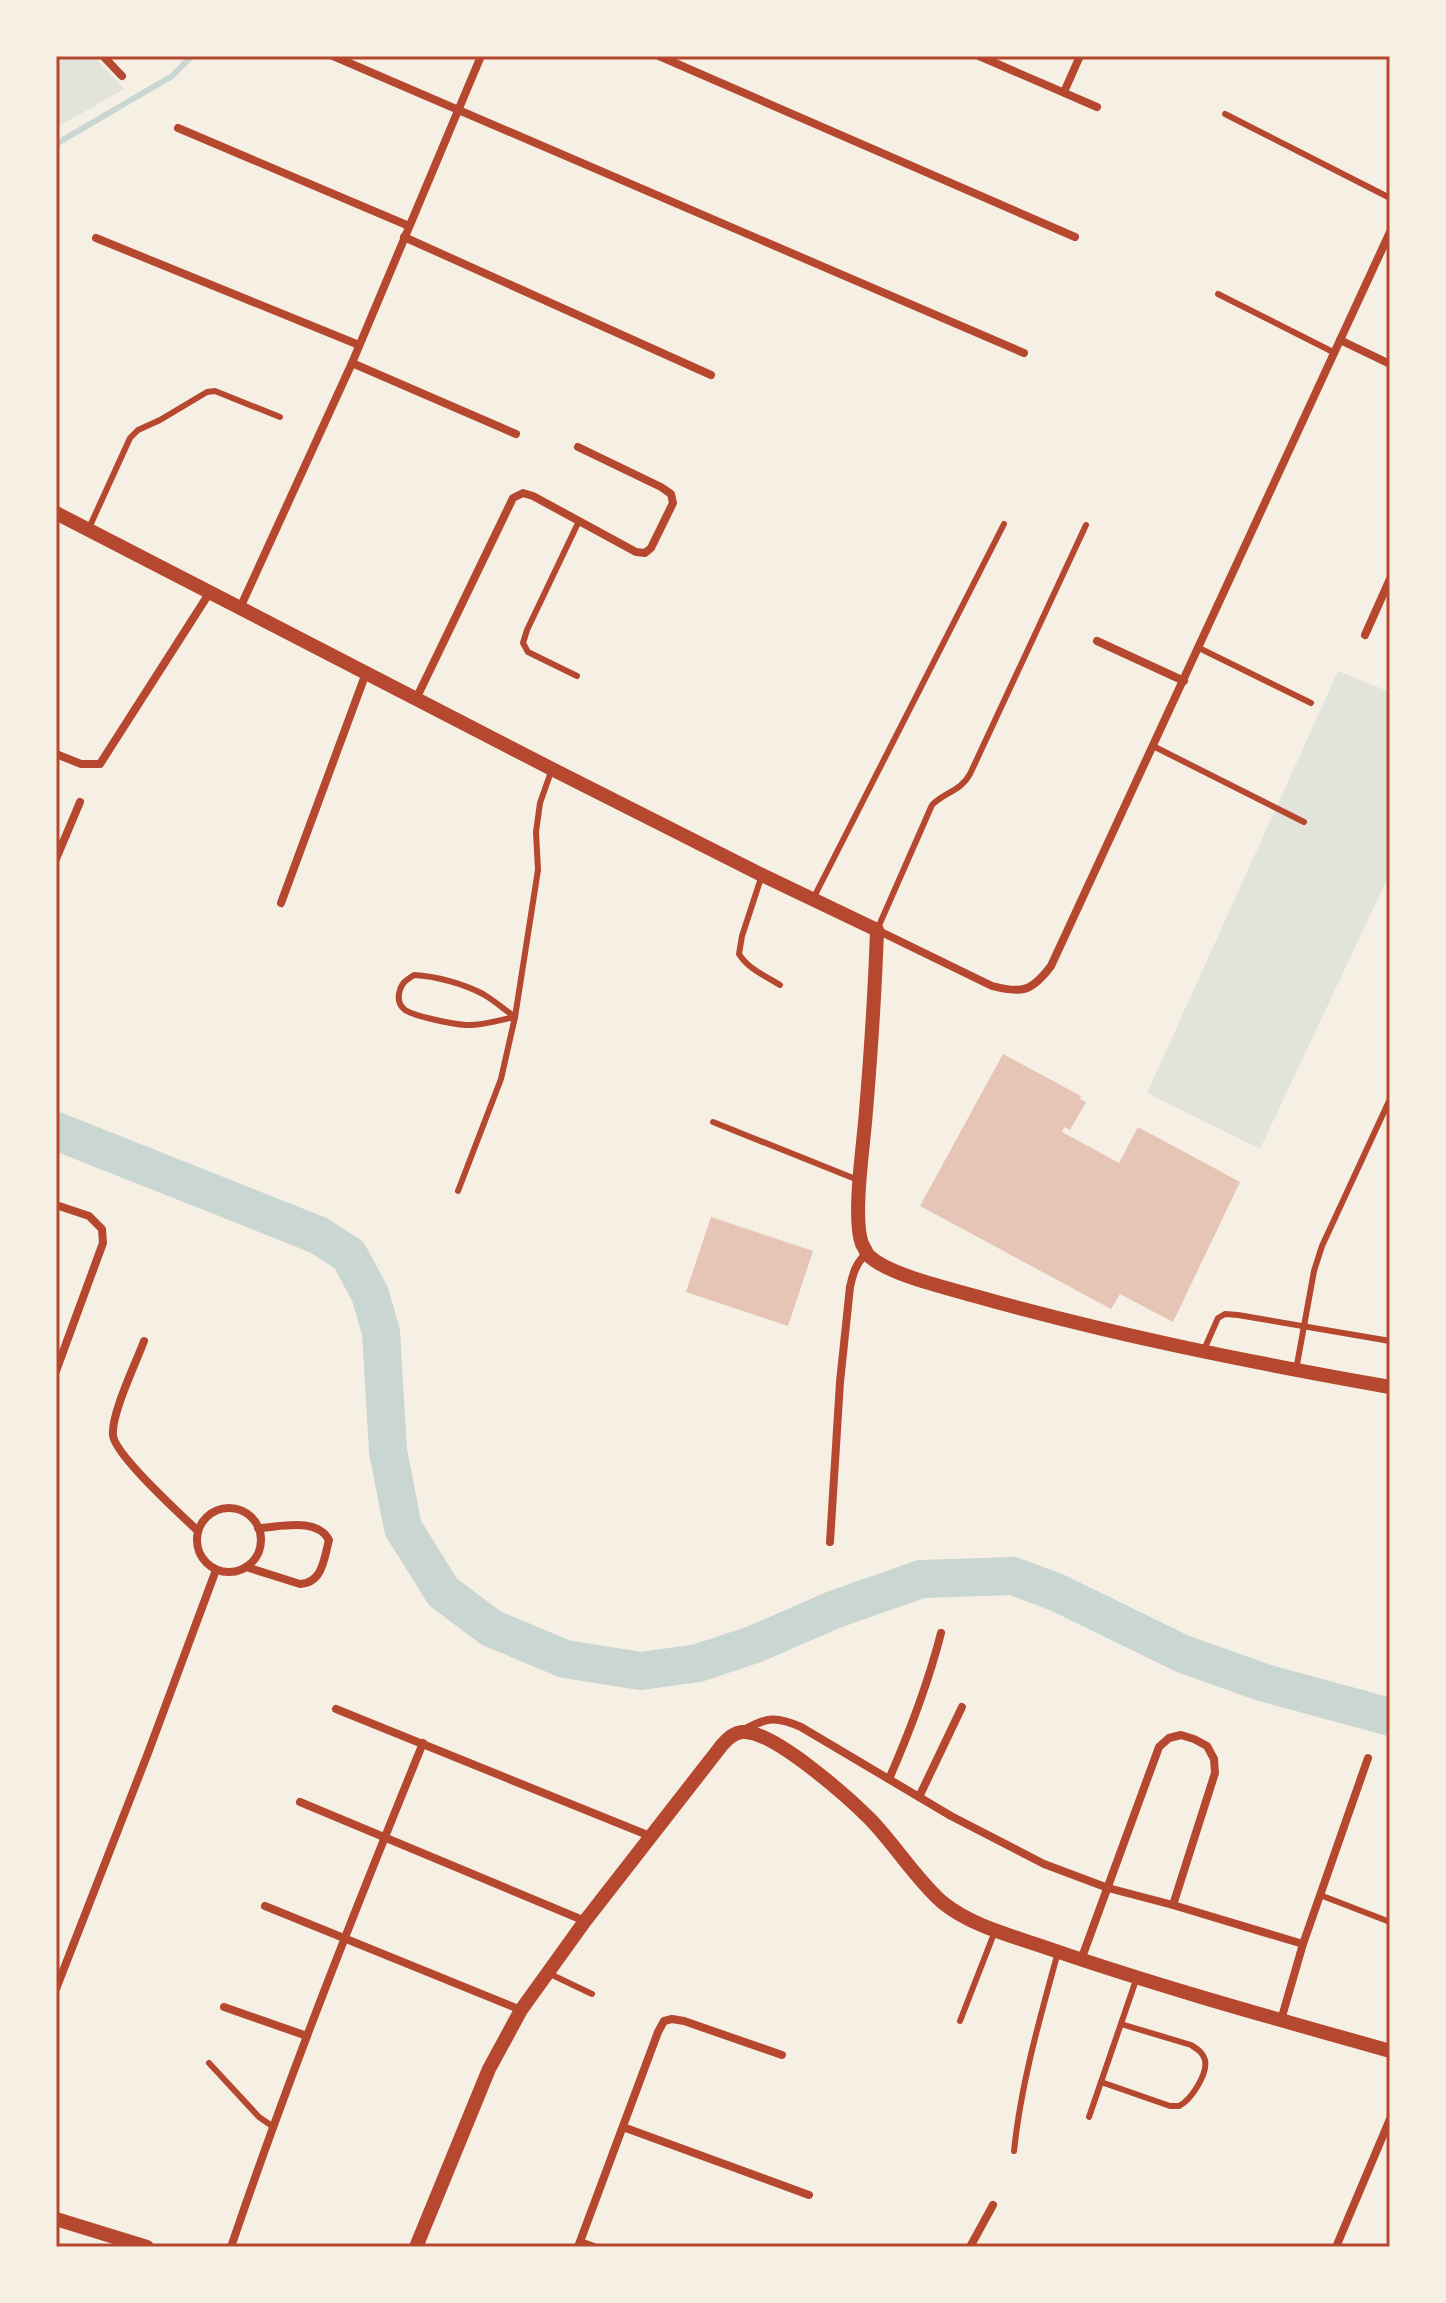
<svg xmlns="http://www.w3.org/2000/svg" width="1446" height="2303" viewBox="0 0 1446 2303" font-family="Manrope,sans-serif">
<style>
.green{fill:#e2e4dc}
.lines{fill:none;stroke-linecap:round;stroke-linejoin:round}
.stream{stroke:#c9d6d2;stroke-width:6}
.river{stroke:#c9d6d2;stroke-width:38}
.building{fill:#e6c5b7}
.service{stroke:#b5482f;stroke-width:6}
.minor{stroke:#b5482f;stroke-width:8}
.tertiary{stroke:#b5482f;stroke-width:14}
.neatline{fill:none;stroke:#b5482f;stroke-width:3}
</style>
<rect width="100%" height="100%" fill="#f6efe4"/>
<g class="green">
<path d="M56 56H94L124 89 56 128Z"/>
<path d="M1338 671 1390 692V873L1260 1149 1147 1093Z"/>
</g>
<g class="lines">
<path class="stream" d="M56 144 172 76 192 56"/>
<path class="river" d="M56 1131 318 1235 349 1255 370 1294 381 1332 388 1451 403 1528 443 1592 491 1628 565 1659 641 1671 698 1663 755 1644 833 1610 921 1579 1013 1576 1056 1592 1183 1654 1265 1683 1390 1717"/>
</g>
<g class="building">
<path d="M1003 1054 1081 1096 1080 1099 1086 1102 1070 1130 1064 1127 1062 1132 1119 1163 1138 1127 1240 1182 1173 1322 1120 1294 1111 1309 920 1206Z"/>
<path d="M711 1217 813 1251 788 1326 686 1292Z"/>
</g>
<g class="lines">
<g class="service">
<path d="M1225 114 1390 198"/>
<path d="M1218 294 1335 353"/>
<path d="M89 528 130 438 138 430 160 420 207 392 215 391 280 417"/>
<path d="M1199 648 1311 703"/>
<path d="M577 676 528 652 523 643 527 630 579 521"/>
<path d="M1153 746 1304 822"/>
<path d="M762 875 742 936 739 954C748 969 766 976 780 985"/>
<path d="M813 899 1004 524"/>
<path d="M877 930 932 805C945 792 961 791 970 774L1086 525"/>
<path d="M414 975C436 976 464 984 483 994 495 1001 505 1010 515 1017 499 1020 482 1026 466 1025 453 1024 416 1017 405 1010 400 1006 398 1000 399 994 401 983 406 980 414 975Z"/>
<path d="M713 1122 858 1180"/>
<path d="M458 1191 501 1079 515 1017 538 870 536 832 540 803 552 769"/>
<path d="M1203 1352 1218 1318 1225 1314 1238 1315 1390 1341"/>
<path d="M1296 1370 1314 1271 1322 1246 1390 1099"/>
<path d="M1320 1895 1390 1922"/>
<path d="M548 1973 592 1994"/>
<path d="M960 2021 995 1931"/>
<path d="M209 2063 259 2117 272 2126"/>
<path d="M1101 2082 1170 2106H1179C1191 2100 1208 2074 1205 2060 1203 2052 1197 2049 1191 2045L1121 2024"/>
<path d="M1089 2117 1136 1980"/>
<path d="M1014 2151C1021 2083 1040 2018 1058 1952"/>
</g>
<g class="minor">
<path d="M103 56 122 76"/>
<path d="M333 56 1024 353"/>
<path d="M659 56 1075 237"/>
<path d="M979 56 1097 107"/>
<path d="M1064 92 1080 56"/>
<path d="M178 128 409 226"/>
<path d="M404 237 711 375"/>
<path d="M96 238 359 345"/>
<path d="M1340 340 1390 364"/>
<path d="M352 363 516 434"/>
<path d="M240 608 352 363 481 56"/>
<path d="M1365 635 1390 579"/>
<path d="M1097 641 1184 681"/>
<path d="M416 699 513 498 523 493 533 496 636 552 645 553 651 548 673 503 671 494 661 487 578 447"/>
<path d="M56 754 81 764H100L210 592"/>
<path d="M56 859 80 802"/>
<path d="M281 903 366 673"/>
<path d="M877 930 992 986C1023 994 1032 991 1051 966L1390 232"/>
<path d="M56 1205 89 1216 102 1229 103 1243 56 1371"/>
<path d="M144 1341C136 1363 111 1414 113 1435 114 1454 182 1516 198 1531"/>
<circle cx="229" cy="1540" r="32"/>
<path d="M830 1542 840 1382 850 1287C853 1273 856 1263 867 1253"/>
<path d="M246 1567 300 1584C323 1583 324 1558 329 1540 317 1517 281 1527 258 1528"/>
<path d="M336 1709 650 1836"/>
<path d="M744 1730C767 1717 776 1716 801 1727L951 1816 1044 1864 1108 1888 1173 1905 1303 1944"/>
<path d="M889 1779C910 1731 928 1684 941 1633"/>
<path d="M919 1797 962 1707"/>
<path d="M300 1802 585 1921"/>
<path d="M265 1906 521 2010"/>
<path d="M1081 1960 1159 1747 1169 1738 1181 1735 1194 1739 1207 1746 1214 1759 1215 1773 1173 1905"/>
<path d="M56 1989 148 1753 216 1570"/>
<path d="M224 2007 307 2036"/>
<path d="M1281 2020 1303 1944 1368 1758"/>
<path d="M623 2127 809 2195"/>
<path d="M580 2242 594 2247"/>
<path d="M231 2247C289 2076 355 1910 423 1743"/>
<path d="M578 2247 658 2032 664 2021 672 2019 684 2021 782 2055"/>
<path d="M970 2247 993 2205"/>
<path d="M1336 2247 1390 2119"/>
</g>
<g class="tertiary">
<path d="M56 513 552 769 762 875 877 930C875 990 871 1051 866 1111 864 1142 852 1217 862 1244 864 1247 866 1252 868 1255 888 1275 948 1288 975 1296 1113 1335 1249 1362 1390 1387"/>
<path d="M56 2219 147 2247"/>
<path d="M416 2247 489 2069 521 2010 585 1921 722 1745C727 1739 734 1733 742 1732 772 1729 849 1798 870 1819 896 1846 915 1878 942 1902 972 1927 1017 1937 1053 1950 1164 1988 1277 2019 1390 2051"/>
</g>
</g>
<rect width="1446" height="2303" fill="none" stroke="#f6efe4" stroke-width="116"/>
<rect x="58" y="58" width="1330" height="2187" class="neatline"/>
</svg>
